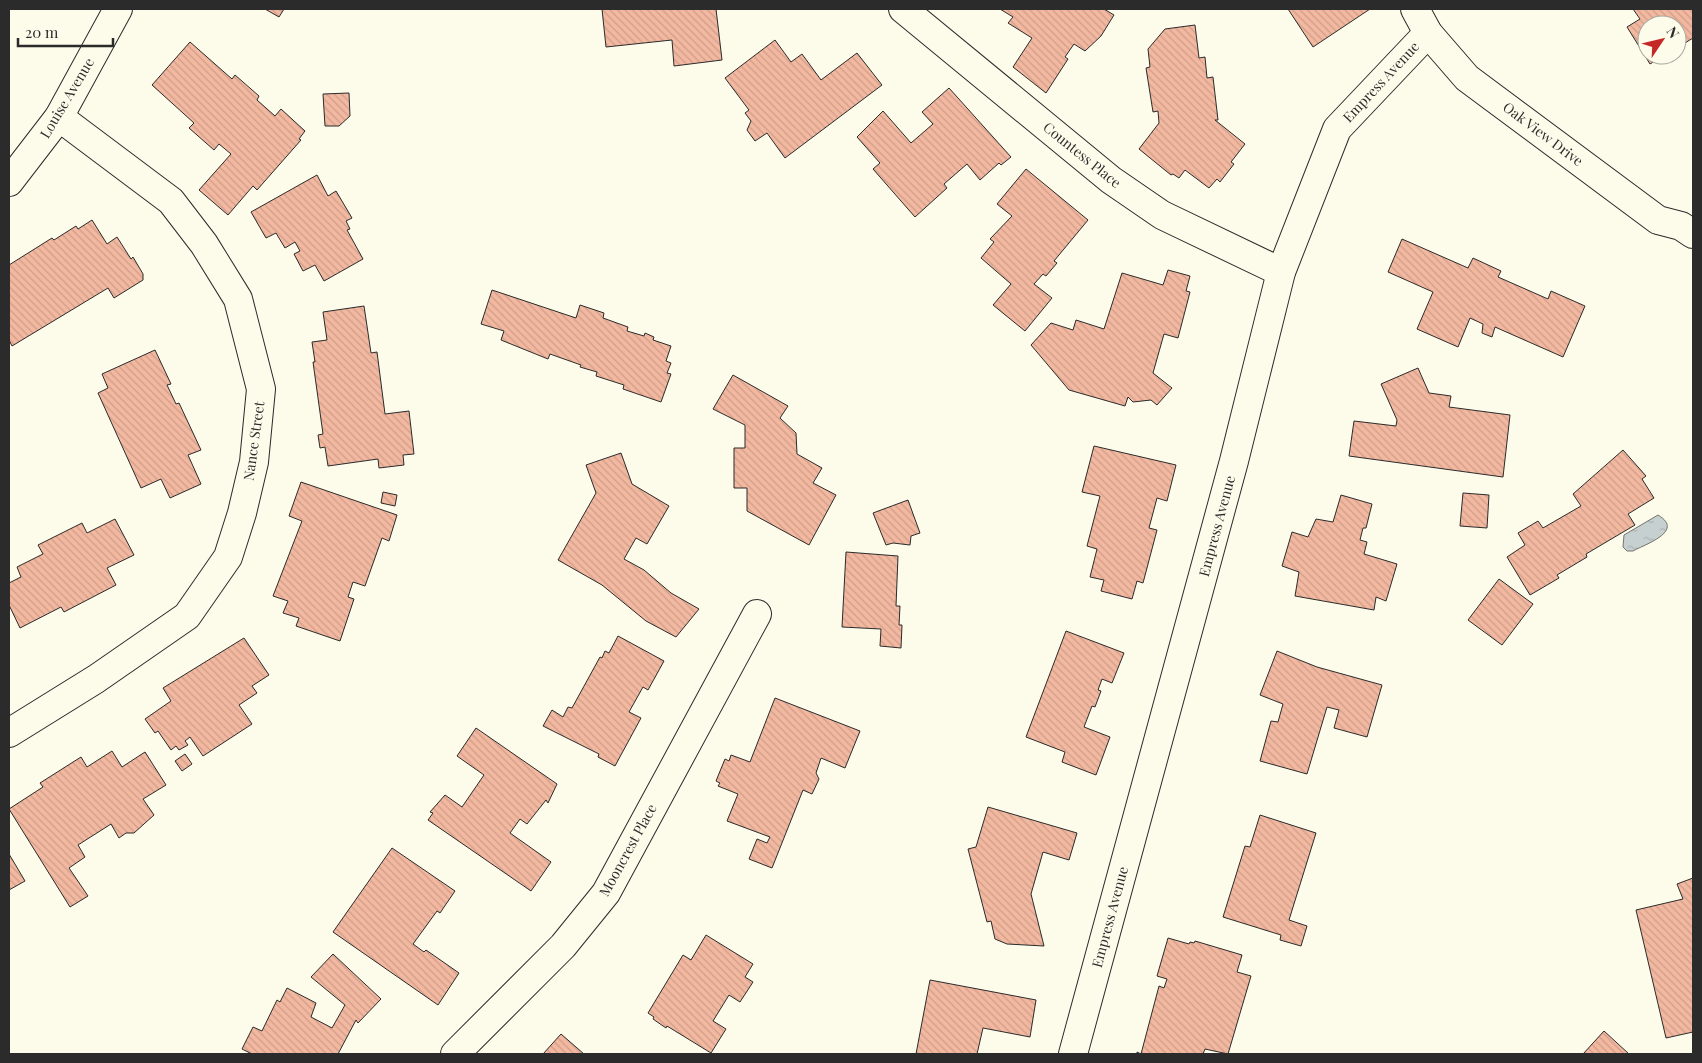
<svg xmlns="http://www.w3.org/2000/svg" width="1702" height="1063" viewBox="0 0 1702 1063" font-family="'Playfair Display',serif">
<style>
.water{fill:url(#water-ripples);stroke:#74746e}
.building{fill:url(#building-back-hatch);stroke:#2b2b2b}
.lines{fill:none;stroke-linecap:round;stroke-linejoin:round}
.minor-casing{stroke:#2b2b2b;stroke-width:30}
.minor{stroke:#fdfbea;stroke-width:28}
.labels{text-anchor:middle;stroke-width:4;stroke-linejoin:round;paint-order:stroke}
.street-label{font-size:14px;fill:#2b2b2b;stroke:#fdfbea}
</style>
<defs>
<pattern id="water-ripples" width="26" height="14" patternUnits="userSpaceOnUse" patternTransform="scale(1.25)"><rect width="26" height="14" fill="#c7d0d0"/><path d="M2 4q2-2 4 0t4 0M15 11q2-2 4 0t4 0" fill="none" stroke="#abb3b3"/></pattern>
<pattern id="building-back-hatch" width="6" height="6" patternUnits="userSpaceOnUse" patternTransform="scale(1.25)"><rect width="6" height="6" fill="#f2b8a0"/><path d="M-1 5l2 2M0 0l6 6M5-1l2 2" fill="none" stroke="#d09e8a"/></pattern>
</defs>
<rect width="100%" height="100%" fill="#fdfbea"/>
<path class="water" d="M1658 515C1685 531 1646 544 1633 551H1627L1623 547 1624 535Z"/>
<g class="building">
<path d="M265 9H284L279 17Z"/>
<path d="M602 9H716L722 60 674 66 672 40 606 47Z"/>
<path d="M1000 9H1104L1114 15 1101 36 1085 51 1074 44 1065 57 1068 59 1046 93 1013 67 1032 38 1008 23 1013 17Z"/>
<path d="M1288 9H1370L1313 47Z"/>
<path d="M1633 9H1693V38L1677 48V25H1647V55H1665L1650 64 1627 27 1640 19Z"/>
<path d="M1195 25 1199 58 1205 57 1207 78 1213 77 1218 120H1215L1245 144 1231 162 1234 164 1220 182 1217 179 1209 188 1185 170 1179 178 1173 174 1171 175 1139 149 1159 123 1158 111 1153 112 1146 68 1150 67 1148 49 1165 29Z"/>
<path d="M775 40 791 62 802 54 821 80 857 53 882 85 785 158 767 133 755 141 747 130 751 121 745 113 749 110 725 78Z"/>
<path d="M190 42 232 79 235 75 259 96 257 100 275 116 281 109 305 131 299 139 301 140 257 190 253 186 228 215 199 190 231 154 219 144 214 150 189 128 194 123 152 85Z"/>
<path d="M949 88 1011 157 1001 165 999 163 980 180 967 164 944 184 947 188 915 217 873 169 880 163 857 137 883 111 911 143 933 124 922 112Z"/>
<path d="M349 93 350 116 339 126H325L323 94Z"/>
<path d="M1026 169 1088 220 1054 261 1057 263 1046 276 1043 274 1034 284 1052 298 1025 331 993 305 1011 284 981 258 994 242 990 239 1012 216 997 204Z"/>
<path d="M317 175 328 196 336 191 352 218 346 221 350 229 347 230 363 259 324 281 315 265 303 271 294 254 300 251 295 242 285 248 276 233 266 238 251 212Z"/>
<path d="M92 220 107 244 117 237 131 259 133 257 143 274V280L114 298 108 288 12 346 9 340V265L52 238 54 240 76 226 78 229Z"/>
<path d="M1402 239 1468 268 1473 258 1501 271 1498 277 1548 299 1551 291 1585 306 1563 357 1495 327 1492 337 1482 333 1483 324 1470 318 1458 347 1417 329 1433 292 1388 272Z"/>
<path d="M1168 270 1190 276 1186 291 1190 292 1178 338 1164 334 1153 373 1172 388 1157 405 1151 400 1133 402 1128 397 1125 406 1069 390 1031 345 1051 323 1073 330 1076 320 1104 329 1122 273 1163 285Z"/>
<path d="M492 290 576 318 580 305 604 313 603 318 628 327 627 331 644 336 645 333 654 337 653 340 671 346 666 361 671 363 667 373 671 374 661 402 623 389 624 385 596 376 597 372 580 367 581 365 550 354 548 359 501 340 504 331 481 324Z"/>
<path d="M364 306 371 353 377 352 385 414 409 411 414 454 403 455 404 465 379 468 378 459 328 466 325 447 320 448 318 435 323 434 313 362H315L312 342 327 340 323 312Z"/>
<path d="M155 350 171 384 167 385 176 404 179 403 201 450 188 455 201 484 170 498 161 479 141 488 98 393 108 388 102 374Z"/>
<path d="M1418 368 1429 393 1451 396 1449 407 1510 415 1503 477 1349 456 1354 421 1396 426 1397 420 1381 384Z"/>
<path d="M733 375 788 406 780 418 796 433 797 454 822 468 813 483 836 495 809 545 747 511V488H734V448H745V425L713 409Z"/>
<path d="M1094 446 1176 465 1167 501 1157 498 1149 528 1157 530 1143 583 1137 581 1132 599 1101 591 1104 580 1090 577 1097 549 1087 546 1100 496 1082 492Z"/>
<path d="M1623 450 1646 476 1642 479 1654 498 1628 514 1635 525 1586 554 1587 557 1557 575 1559 578 1530 595 1507 557 1525 545 1518 533 1538 521 1543 528 1581 506 1573 494Z"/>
<path d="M621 453 632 484 669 506 647 544 636 538 624 559 644 570 671 593 699 609 676 637 646 621 602 585 558 560 596 493 586 465Z"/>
<path d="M301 482 397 515 389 541 382 538 365 586 353 582 348 597 354 599 340 641 296 626 299 618 283 613 288 601 273 596 302 521 289 516Z"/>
<path d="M383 492 397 495 395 506 381 503Z"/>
<path d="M1463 493 1489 495 1487 528 1460 526Z"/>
<path d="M1341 495 1372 504 1366 528H1363L1360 540 1367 542 1364 554 1397 564 1386 601 1376 597 1374 610 1295 596 1299 572 1282 566 1292 532 1308 537 1316 519 1333 522Z"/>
<path d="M908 500 920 533 911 536 910 545 893 543 886 545 873 513Z"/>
<path d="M115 519 134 555 107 568 116 585 64 612 61 607 20 628 9 605V583L21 577 17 567 43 554 38 545 82 523 87 533Z"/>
<path d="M846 552 898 556 896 606H900L899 625H902L901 648 880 646 881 629 842 627Z"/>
<path d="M1499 579 1533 604 1502 645 1468 620Z"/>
<path d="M1066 631 1124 653 1112 683 1102 679 1098 690 1101 691 1095 707 1092 706 1084 727 1110 737 1096 775 1062 762 1065 752 1026 737Z"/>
<path d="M618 636 664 661 648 690 643 687 629 712 641 718 615 766 598 757 599 754 543 726 552 710 563 717 568 707 572 708 600 657 602 658 605 651 609 653Z"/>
<path d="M244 638 269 675 252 686 257 693 239 705 252 724 203 756 190 737 185 741 188 745 179 750 176 746 171 750 158 731 155 733 145 719 171 701 163 688Z"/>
<path d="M1277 651 1317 667 1382 685 1367 737 1334 728 1339 710 1327 707 1307 774 1260 761 1271 721 1278 722 1283 704 1260 695Z"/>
<path d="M775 698 860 731 845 768 821 758 816 773 819 779 812 794 803 790 772 868 749 859 757 839 767 843 770 837 727 821 738 794 718 786 720 783 716 781 725 759 729 761 731 755 750 762Z"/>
<path d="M476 728 557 784 548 803 546 800 527 824 520 819 510 833 551 862 531 891 428 820 433 813 430 812 445 795 462 807 484 775 457 756Z"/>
<path d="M112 751 122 767 145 752 166 785 143 799 154 815 134 833H126L119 838 111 824 78 845 85 857 69 868 88 896 70 907 9 809 43 787 40 783 81 757 87 767Z"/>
<path d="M185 754 192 764 182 771 175 761Z"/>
<path d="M988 807 1077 833 1069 860 1043 852 1031 894 1044 946 1007 944 995 939 991 921 987 922 968 849 976 847Z"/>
<path d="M1260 815 1316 833 1289 920 1307 926 1301 946 1280 940 1281 935 1223 917 1245 846 1250 847Z"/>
<path d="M392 848 455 891 440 913 437 911 413 944 424 952 426 950 459 973 438 1005 333 932Z"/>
<path d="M9 854 25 881 9 890Z"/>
<path d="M1693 878V1032L1666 1038 1636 910 1683 899 1677 884Z"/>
<path d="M706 935 753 964 745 977 753 982 740 1002 729 995 713 1021 726 1029 711 1053 667 1026 666 1028 653 1019 654 1017 648 1013 683 955 691 960Z"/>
<path d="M1168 938 1189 944 1190 942 1194 943 1195 941 1242 955 1237 972 1251 976 1228 1054 1205 1049 1203 1054H1137V1052L1141 1054 1159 986 1164 988 1167 979 1157 976Z"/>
<path d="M333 954 381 999 358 1023 356 1020 338 1054H252L242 1049 253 1027 262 1031 277 1000 280 1002 287 988 316 1003 311 1017 332 1028 345 1005 311 977Z"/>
<path d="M930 980 1036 1000 1030 1037 983 1028 977 1054H916Z"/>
<path d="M1604 1031 1629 1054H1583Z"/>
<path d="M561 1034 584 1054H543Z"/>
</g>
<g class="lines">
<defs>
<g id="minor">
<path d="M903 9 1111 180 1162 215 1281 272"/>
<path d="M1415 9 1428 33 1467 78 1658 220 1681 226 1693 234"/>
<path d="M9 182 59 117 118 9"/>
<path d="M9 733 96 679 187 616 228 557 242 513 254 462 261 389 238 299 204 244 171 201 59 117"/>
<path d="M455 1054 563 946 606 893 757 614"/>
<path d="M1073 1054 1234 461 1281 272 1337 129 1428 33"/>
</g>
</defs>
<use href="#minor" class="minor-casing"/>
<use href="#minor" class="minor"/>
</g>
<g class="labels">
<g class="street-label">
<text transform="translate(1381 82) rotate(-47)" y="5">Empress Avenue</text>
<text transform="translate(67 98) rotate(-59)" y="5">Louise Avenue</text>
<text transform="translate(1543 134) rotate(37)" y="5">Oak View Drive</text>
<text transform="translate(1082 155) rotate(39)" y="5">Countess Place</text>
<text transform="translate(254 441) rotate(-82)" y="5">Nance Street</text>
<text transform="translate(1217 526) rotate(-75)" y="5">Empress Avenue</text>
<text transform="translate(628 850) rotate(-61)" y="5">Mooncrest Place</text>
<text transform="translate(1110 917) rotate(-75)" y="5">Empress Avenue</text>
</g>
</g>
<rect width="1702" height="1063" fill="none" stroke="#2b2b2b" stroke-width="20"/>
<g transform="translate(1662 40) rotate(55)"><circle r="24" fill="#fdfbea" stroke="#a9a89e"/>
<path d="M0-4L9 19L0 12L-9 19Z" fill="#c62828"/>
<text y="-8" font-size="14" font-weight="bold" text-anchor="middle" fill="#2b2b2b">N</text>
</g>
<path d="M18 38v8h95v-8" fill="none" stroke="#2b2b2b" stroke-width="2.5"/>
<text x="25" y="38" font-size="15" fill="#2b2b2b" stroke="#fdfbea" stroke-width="4" paint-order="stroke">20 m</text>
</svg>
